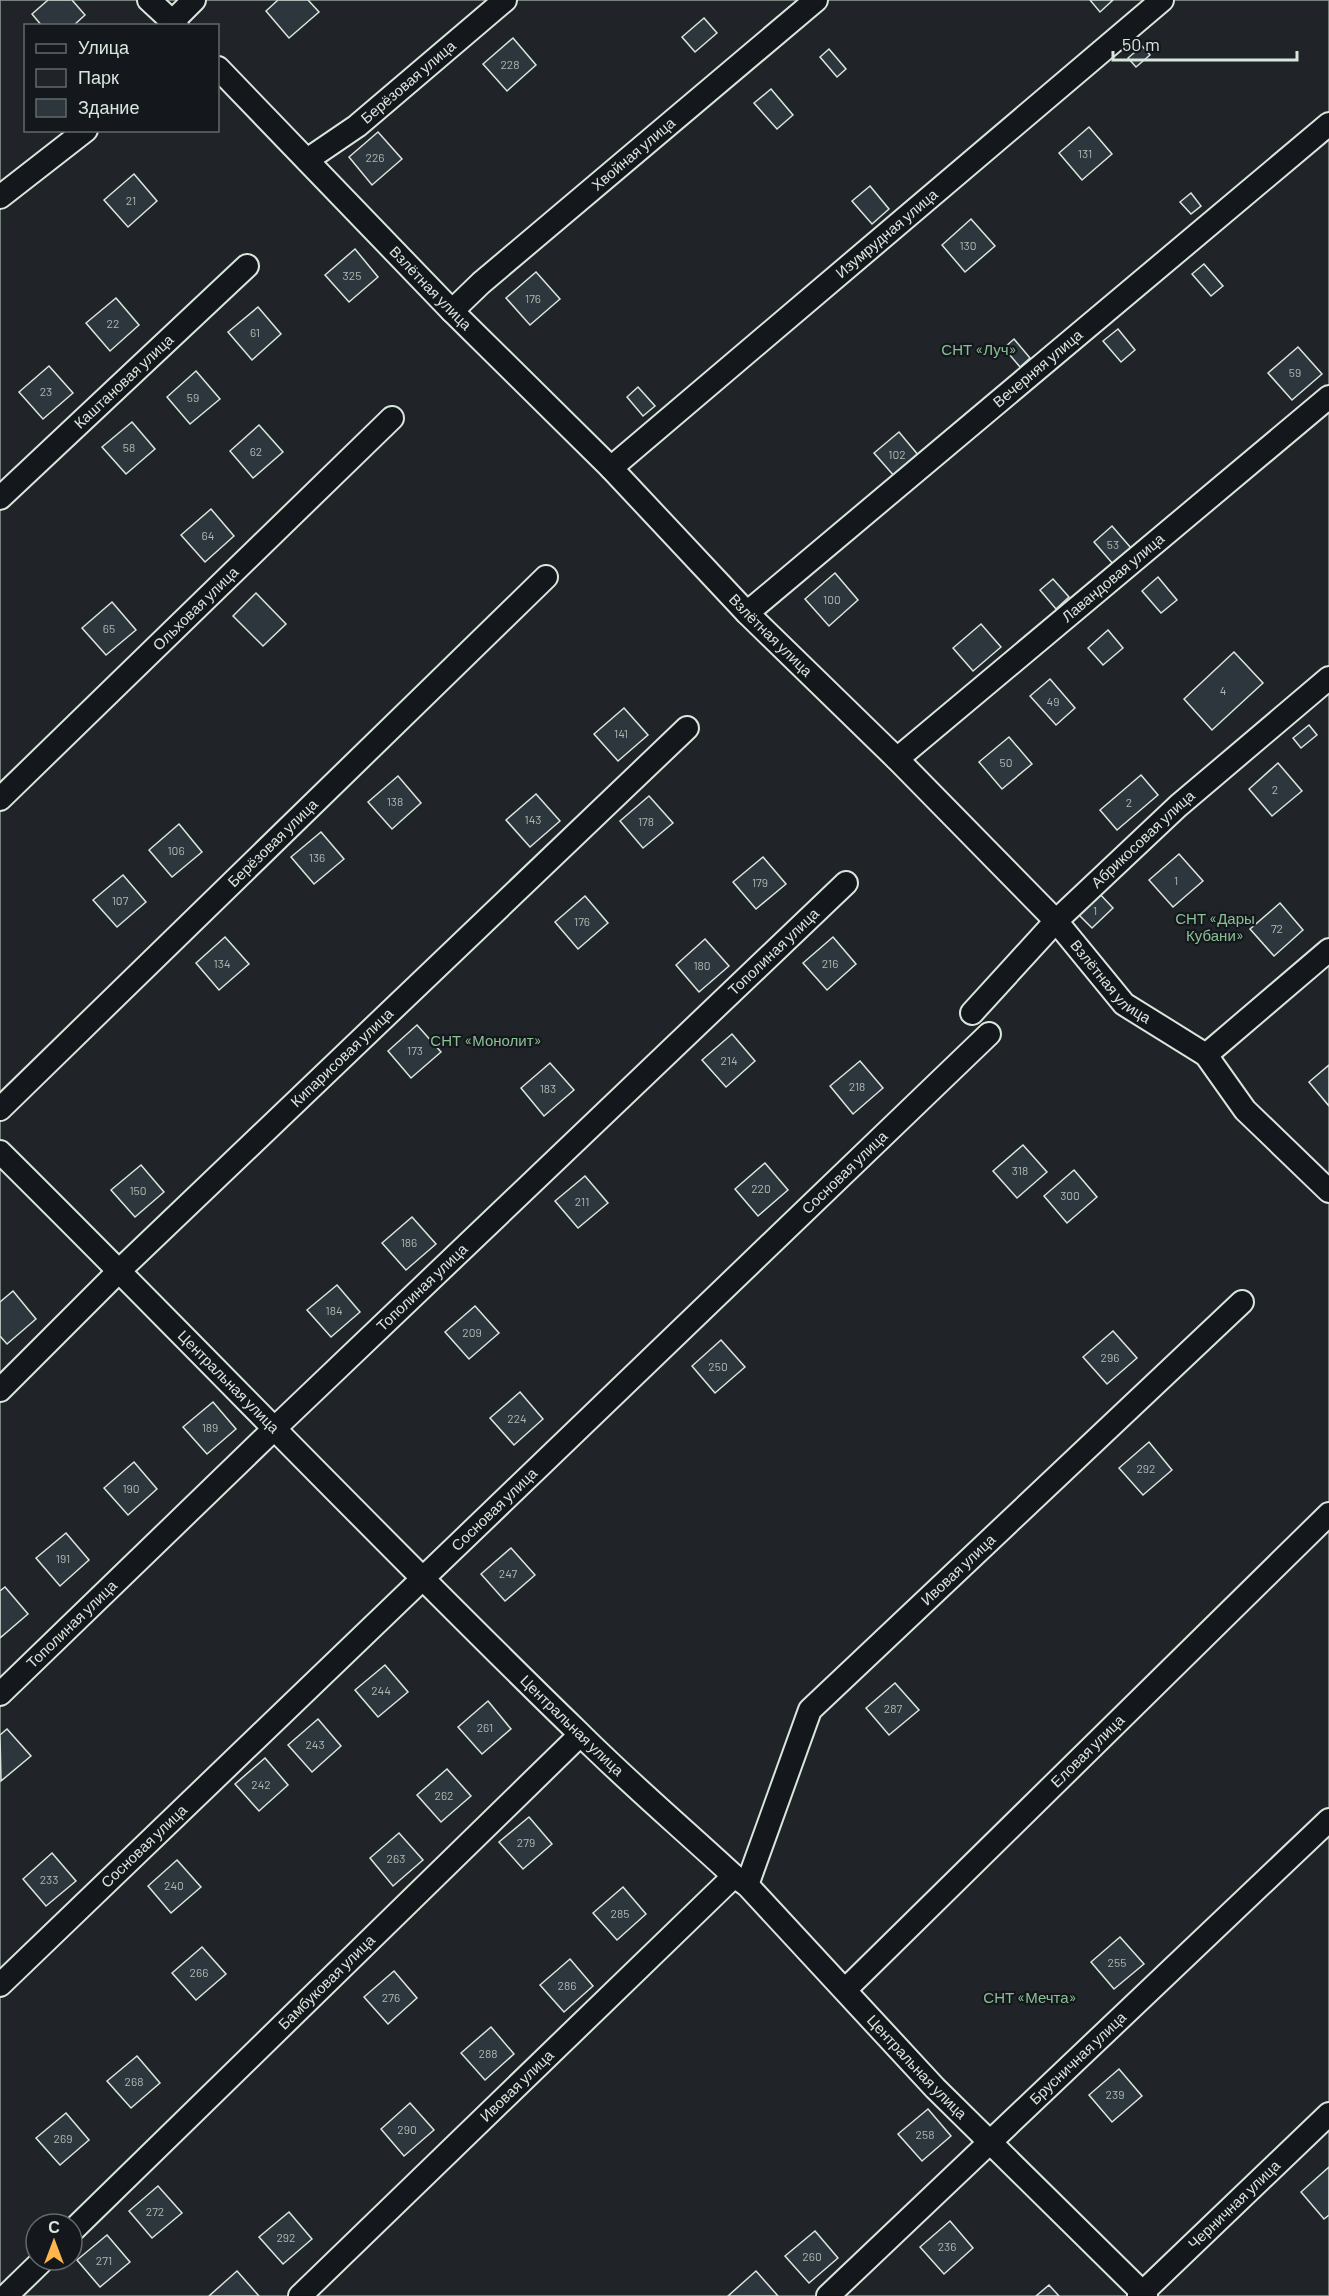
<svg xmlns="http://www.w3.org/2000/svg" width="1329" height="2296" viewBox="0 0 1329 2296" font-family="Barlow,sans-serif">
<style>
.green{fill:#202428;stroke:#939e99;stroke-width:1.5;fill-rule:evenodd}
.building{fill:#2c363c;stroke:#d8e6dc;stroke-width:1.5}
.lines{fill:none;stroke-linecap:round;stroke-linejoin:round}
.street-casing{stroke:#d8e6dc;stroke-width:26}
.street{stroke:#14181c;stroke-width:22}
.labels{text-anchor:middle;stroke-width:4.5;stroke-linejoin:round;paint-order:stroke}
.number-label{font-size:12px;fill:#adbab4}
.street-label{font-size:15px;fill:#d8e6dc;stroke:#14181c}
.park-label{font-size:15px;fill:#8ac095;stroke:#14181c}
</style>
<rect width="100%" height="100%" fill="#14181c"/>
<path class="green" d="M0 0H1329V2296H3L0 2293ZM26 26H218V130H26ZM36 2224H72V2260H36Z"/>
<g class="building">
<path d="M48 0H72L85 15 73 26H42L32 14Z"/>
<path d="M278 0H308L319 12 289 38 266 11Z"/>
<path d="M1090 0H1113L1100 12Z"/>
<path d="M704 18 717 33 695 52 682 37Z"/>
<path d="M513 38 536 65 507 91 483 64Z"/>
<path d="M1142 46 1150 55 1136 67 1128 58Z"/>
<path d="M829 49 846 69 837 77 820 57Z"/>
<path d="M771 89 793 115 777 129 754 103Z"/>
<path d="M1089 127 1112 154 1082 180 1059 153Z"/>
<path d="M378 132 402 159 372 185 349 157Z"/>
<path d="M134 174 157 201 128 227 104 200Z"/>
<path d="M870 186 889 209 872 224 852 201Z"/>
<path d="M1191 193 1201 206 1191 214 1180 202Z"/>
<path d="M971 219 995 246 965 272 942 245Z"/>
<path d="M355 249 378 277 349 302 325 275Z"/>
<path d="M1204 264 1223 286 1211 296 1192 274Z"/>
<path d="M536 272 560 299 530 325 506 298Z"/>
<path d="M116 298 139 325 110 351 86 323Z"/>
<path d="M258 307 281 334 252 360 228 332Z"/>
<path d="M1118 329 1135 350 1121 362 1103 341Z"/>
<path d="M1014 339 1030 358 1020 367 1004 348Z"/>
<path d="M1298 347 1322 374 1292 400 1268 373Z"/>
<path d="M49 366 73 393 43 419 19 392Z"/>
<path d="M196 371 220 399 190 424 167 397Z"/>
<path d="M638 387 655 406 643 416 627 397Z"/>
<path d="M132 422 155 449 126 474 102 447Z"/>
<path d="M259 425 283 452 253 478 230 451Z"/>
<path d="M899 432 919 456 895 477 874 453Z"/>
<path d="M211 509 234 536 205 562 181 535Z"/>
<path d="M1112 526 1131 548 1113 564 1094 542Z"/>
<path d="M835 573 858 600 829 626 805 599Z"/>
<path d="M1158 577 1177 600 1161 613 1142 591Z"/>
<path d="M1053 579 1069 597 1056 609 1040 590Z"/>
<path d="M256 593 286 624 263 646 233 616Z"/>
<path d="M112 602 136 630 106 655 82 628Z"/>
<path d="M981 624 1001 647 973 671 953 648Z"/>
<path d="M1108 630 1123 648 1103 665 1088 648Z"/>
<path d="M1234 652 1263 683 1212 730 1184 699Z"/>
<path d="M1050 679 1075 708 1056 725 1030 696Z"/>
<path d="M624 708 648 735 618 761 594 734Z"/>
<path d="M1309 725 1317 735 1301 748 1293 738Z"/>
<path d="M1009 737 1032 764 1002 789 979 762Z"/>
<path d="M1278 763 1302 791 1272 816 1249 789Z"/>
<path d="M1141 775 1158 795 1117 830 1100 810Z"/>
<path d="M398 776 421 803 392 829 368 802Z"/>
<path d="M536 794 560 821 530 847 506 820Z"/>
<path d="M649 796 673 823 643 848 620 821Z"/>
<path d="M179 824 202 852 172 877 149 850Z"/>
<path d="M321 832 344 859 314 884 291 857Z"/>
<path d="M1179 854 1203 881 1173 907 1149 880Z"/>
<path d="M763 857 786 884 756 909 733 882Z"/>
<path d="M123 875 146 902 117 927 93 900Z"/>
<path d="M1098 892 1113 908 1092 928 1077 913Z"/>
<path d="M585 896 608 923 578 949 555 922Z"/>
<path d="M1280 903 1303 930 1274 956 1250 929Z"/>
<path d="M225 937 249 964 219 990 196 963Z"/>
<path d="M833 937 856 964 827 990 803 963Z"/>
<path d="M705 939 729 966 699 992 676 965Z"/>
<path d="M417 1025 441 1052 411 1078 388 1051Z"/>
<path d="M732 1034 755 1061 726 1087 702 1060Z"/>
<path d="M860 1061 883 1088 853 1114 830 1086Z"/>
<path d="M550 1063 574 1090 544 1116 521 1088Z"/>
<path d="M1329 1065V1106L1309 1082Z"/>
<path d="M1023 1145 1047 1172 1017 1198 993 1171Z"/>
<path d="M765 1163 788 1190 758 1216 735 1189Z"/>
<path d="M141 1165 164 1192 135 1217 111 1190Z"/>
<path d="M1074 1170 1097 1197 1067 1223 1044 1196Z"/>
<path d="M585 1176 608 1203 578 1228 555 1201Z"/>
<path d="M412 1217 436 1244 406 1270 382 1243Z"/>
<path d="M337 1285 360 1312 331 1337 307 1310Z"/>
<path d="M13 1291 36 1319 7 1344 0 1336V1302Z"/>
<path d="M475 1306 499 1333 469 1359 445 1332Z"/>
<path d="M1113 1331 1137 1358 1107 1384 1083 1357Z"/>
<path d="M721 1340 745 1367 715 1393 692 1366Z"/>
<path d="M520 1392 543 1419 514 1445 490 1418Z"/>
<path d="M213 1402 236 1429 207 1454 183 1427Z"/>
<path d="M1149 1442 1172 1470 1143 1495 1119 1468Z"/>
<path d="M134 1462 157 1489 128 1515 104 1488Z"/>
<path d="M66 1533 89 1560 60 1586 36 1558Z"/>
<path d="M511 1548 535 1575 505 1601 481 1574Z"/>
<path d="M5 1587 28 1614 0 1638V1591Z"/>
<path d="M385 1665 408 1692 378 1717 355 1690Z"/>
<path d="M895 1683 919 1710 889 1735 866 1708Z"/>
<path d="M488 1701 511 1729 482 1754 458 1727Z"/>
<path d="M318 1719 341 1746 312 1772 288 1745Z"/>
<path d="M7 1729 31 1756 1 1781 0 1735Z"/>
<path d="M265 1758 288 1785 259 1811 235 1784Z"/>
<path d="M447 1769 471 1796 441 1822 417 1795Z"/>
<path d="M529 1817 552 1844 523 1869 499 1842Z"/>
<path d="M399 1833 423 1860 393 1886 370 1858Z"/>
<path d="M52 1853 76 1881 46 1906 23 1879Z"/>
<path d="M177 1860 201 1887 171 1913 148 1886Z"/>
<path d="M623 1887 646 1914 617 1940 593 1913Z"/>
<path d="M1120 1937 1144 1964 1114 1989 1091 1962Z"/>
<path d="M202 1947 226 1974 196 2000 172 1973Z"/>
<path d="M570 1959 593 1986 564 2012 540 1985Z"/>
<path d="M394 1971 417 1998 388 2024 364 1997Z"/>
<path d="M491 2027 514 2054 485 2080 461 2053Z"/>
<path d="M137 2056 160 2083 131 2108 107 2081Z"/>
<path d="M1119 2069 1142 2096 1112 2122 1089 2095Z"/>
<path d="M410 2103 434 2130 404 2156 381 2129Z"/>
<path d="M928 2109 951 2136 922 2161 898 2134Z"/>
<path d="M66 2113 89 2140 60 2165 36 2138Z"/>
<path d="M1329 2167V2215L1324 2219 1301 2192Z"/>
<path d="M158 2186 182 2213 152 2238 129 2211Z"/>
<path d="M289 2212 312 2239 283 2264 259 2237Z"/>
<path d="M950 2221 973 2248 944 2274 920 2247Z"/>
<path d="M815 2231 838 2258 809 2283 785 2256Z"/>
<path d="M107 2235 130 2262 100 2287 77 2260Z"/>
<path d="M237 2271 259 2296H209Z"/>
<path d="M756 2271 778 2296H728Z"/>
<path d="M1049 2285 1059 2296H1036Z"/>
</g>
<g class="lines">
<defs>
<g id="street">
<path d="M149 0 177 26"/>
<path d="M173 21 194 0"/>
<path id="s1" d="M218 68 452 311 611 468 747 613 897 759 1056 921 1124 1004 1206 1055 1245 1110 1329 1191"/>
<path id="s2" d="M307 160 357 126 505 0"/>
<path d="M0 197 86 130"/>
<path id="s3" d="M452 311 481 283 816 0"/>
<path id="s4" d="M611 468 1162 0"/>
<path id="s5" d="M0 498 247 266"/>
<path id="s6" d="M747 613 1329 124"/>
<path id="s7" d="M897 759 1329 397"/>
<path id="s8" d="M0 799 392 418"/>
<path id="s9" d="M972 1013 1056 921 1178 806 1329 678"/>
<path d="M1206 1055 1329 950"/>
<path id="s10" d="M0 1109 546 577"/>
<path id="s11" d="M0 1152C194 1344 382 1542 578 1732 628 1782 682 1828 734 1876L747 1885 935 2088 1146 2296"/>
<path id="s12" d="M0 1390 120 1270 687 728"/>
<path id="s13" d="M0 1694 275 1428 846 883"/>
<path id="s14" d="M747 1885 810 1710 1242 1302"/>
<path id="s15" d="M0 1985 989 1034"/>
<path id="s16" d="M846 1989 1329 1514"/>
<path id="s17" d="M72 2231 580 1735"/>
<path d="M6 2296 43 2260"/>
<path id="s18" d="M300 2296 734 1876"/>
<path id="s19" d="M828 2296 1329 1820"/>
<path id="s20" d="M1139 2296 1329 2114"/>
</g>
</defs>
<use href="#street" class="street-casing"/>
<use href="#street" class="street"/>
</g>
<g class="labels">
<g class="number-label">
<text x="510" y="69">228</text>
<text x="1085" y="158">131</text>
<text x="375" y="162">226</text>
<text x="131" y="205">21</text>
<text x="968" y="250">130</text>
<text x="352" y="280">325</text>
<text x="533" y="303">176</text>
<text x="113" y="328">22</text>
<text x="255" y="337">61</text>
<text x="1295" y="377">59</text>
<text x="46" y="396">23</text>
<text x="193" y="402">59</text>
<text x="129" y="452">58</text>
<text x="256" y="456">62</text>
<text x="897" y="459">102</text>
<text x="208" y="540">64</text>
<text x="1113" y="549">53</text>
<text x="832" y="604">100</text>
<text x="109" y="633">65</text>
<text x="1223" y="695">4</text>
<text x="1053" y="706">49</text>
<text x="621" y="738">141</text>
<text x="1006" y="767">50</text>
<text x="1275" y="794">2</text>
<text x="395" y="806">138</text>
<text x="1129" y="807">2</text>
<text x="533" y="824">143</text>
<text x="646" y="826">178</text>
<text x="176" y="855">106</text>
<text x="317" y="862">136</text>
<text x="1176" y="885">1</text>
<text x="760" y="887">179</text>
<text x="120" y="905">107</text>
<text x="1095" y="915">1</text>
<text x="582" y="926">176</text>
<text x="1277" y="933">72</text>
<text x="222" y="968">134</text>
<text x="830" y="968">216</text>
<text x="702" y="970">180</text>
<text x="415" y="1055">173</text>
<text x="729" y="1065">214</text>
<text x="857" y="1091">218</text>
<text x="548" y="1093">183</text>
<text x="1020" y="1175">318</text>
<text x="761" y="1193">220</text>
<text x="138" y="1195">150</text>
<text x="1070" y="1200">300</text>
<text x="582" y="1206">211</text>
<text x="409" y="1247">186</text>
<text x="334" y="1315">184</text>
<text x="472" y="1337">209</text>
<text x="1110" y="1362">296</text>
<text x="718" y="1371">250</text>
<text x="517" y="1423">224</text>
<text x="210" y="1432">189</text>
<text x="1146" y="1473">292</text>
<text x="131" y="1493">190</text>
<text x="63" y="1563">191</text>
<text x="508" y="1578">247</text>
<text x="381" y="1695">244</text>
<text x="893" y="1713">287</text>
<text x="485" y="1732">261</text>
<text x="315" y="1749">243</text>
<text x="261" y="1789">242</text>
<text x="444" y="1800">262</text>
<text x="526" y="1847">279</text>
<text x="396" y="1863">263</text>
<text x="49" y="1884">233</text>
<text x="174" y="1890">240</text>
<text x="620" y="1918">285</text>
<text x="1117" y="1967">255</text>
<text x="199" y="1977">266</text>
<text x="567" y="1990">286</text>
<text x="391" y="2002">276</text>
<text x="488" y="2058">288</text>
<text x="134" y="2086">268</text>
<text x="1115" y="2099">239</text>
<text x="407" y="2134">290</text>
<text x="925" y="2139">258</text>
<text x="63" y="2143">269</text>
<text x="155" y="2216">272</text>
<text x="286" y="2242">292</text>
<text x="947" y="2251">236</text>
<text x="812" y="2261">260</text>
<text x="104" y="2265">271</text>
</g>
<g class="street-label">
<text dy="5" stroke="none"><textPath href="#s2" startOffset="128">Берёзовая улица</textPath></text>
<text dy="5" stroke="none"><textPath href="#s3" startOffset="240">Хвойная улица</textPath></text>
<text dy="5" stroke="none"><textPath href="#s4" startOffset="362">Изумрудная улица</textPath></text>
<text dy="5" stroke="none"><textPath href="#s1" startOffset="306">Взлётная улица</textPath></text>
<text dy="5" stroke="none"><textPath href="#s6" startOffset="380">Вечерняя улица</textPath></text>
<text dy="5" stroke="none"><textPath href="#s5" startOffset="170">Каштановая улица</textPath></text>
<text dy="5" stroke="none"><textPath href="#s7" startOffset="282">Лавандовая улица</textPath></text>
<text dy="5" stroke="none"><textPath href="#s8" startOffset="273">Ольховая улица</textPath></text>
<text dy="5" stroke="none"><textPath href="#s1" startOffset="792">Взлётная улица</textPath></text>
<text dy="5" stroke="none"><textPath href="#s9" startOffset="244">Абрикосовая улица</textPath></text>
<text dy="5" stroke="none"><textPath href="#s10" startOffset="381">Берёзовая улица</textPath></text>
<text dy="5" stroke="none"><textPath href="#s13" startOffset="1072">Тополиная улица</textPath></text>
<text dy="5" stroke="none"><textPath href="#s1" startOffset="1278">Взлётная улица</textPath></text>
<text dy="5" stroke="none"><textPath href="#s12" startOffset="477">Кипарисовая улица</textPath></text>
<text dy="5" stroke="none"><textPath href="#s15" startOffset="1172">Сосновая улица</textPath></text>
<text dy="5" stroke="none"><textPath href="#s13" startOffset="586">Тополиная улица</textPath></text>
<text dy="5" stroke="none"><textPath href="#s11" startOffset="324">Центральная улица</textPath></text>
<text dy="5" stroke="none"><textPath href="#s15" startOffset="686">Сосновая улица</textPath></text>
<text dy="5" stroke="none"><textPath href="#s14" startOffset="390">Ивовая улица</textPath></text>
<text dy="5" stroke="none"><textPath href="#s13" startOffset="100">Тополиная улица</textPath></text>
<text dy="5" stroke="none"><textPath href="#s11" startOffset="810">Центральная улица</textPath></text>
<text dy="5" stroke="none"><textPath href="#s16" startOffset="339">Еловая улица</textPath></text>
<text dy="5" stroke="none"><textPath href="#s15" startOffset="200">Сосновая улица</textPath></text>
<text dy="5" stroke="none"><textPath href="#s17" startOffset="356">Бамбуковая улица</textPath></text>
<text dy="5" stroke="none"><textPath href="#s19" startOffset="345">Брусничная улица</textPath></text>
<text dy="5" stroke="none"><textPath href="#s11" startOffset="1296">Центральная улица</textPath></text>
<text dy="5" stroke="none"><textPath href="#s18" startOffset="302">Ивовая улица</textPath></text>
<text dy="5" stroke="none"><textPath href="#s20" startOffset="132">Черничная улица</textPath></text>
</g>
<g class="park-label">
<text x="979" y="355">СНТ «Луч»</text>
<text x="1215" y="924">СНТ «Дары<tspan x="1215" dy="17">Кубани»</tspan></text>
<text x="486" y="1046">СНТ «Монолит»</text>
<text x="1030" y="2003">СНТ «Мечта»</text>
</g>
</g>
<rect x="24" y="24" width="195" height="108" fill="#14181c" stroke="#626a69" stroke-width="1.5"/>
<rect x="36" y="44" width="30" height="9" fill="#14181c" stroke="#626a69" stroke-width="1.5"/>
<text x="78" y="54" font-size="18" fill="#d8e6dc">Улица</text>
<rect x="36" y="69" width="30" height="18" fill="#202428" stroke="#626a69" stroke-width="1.5"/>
<text x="78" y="84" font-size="18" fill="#d8e6dc">Парк</text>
<rect x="36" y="99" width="30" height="18" fill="#2c363c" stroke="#626a69" stroke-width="1.5"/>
<text x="78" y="114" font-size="18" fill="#d8e6dc">Здание</text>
<g transform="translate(54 2242)"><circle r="28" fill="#14181c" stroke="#626a69" stroke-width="1.5"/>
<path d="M0-4.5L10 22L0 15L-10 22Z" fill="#ffb74d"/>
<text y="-9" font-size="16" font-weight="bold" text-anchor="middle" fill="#d8e6dc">С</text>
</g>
<path d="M1113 51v9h184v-9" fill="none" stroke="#d8e6dc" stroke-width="3"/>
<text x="1122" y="51" font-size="18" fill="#d8e6dc" stroke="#14181c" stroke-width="4.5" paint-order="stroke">50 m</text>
</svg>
